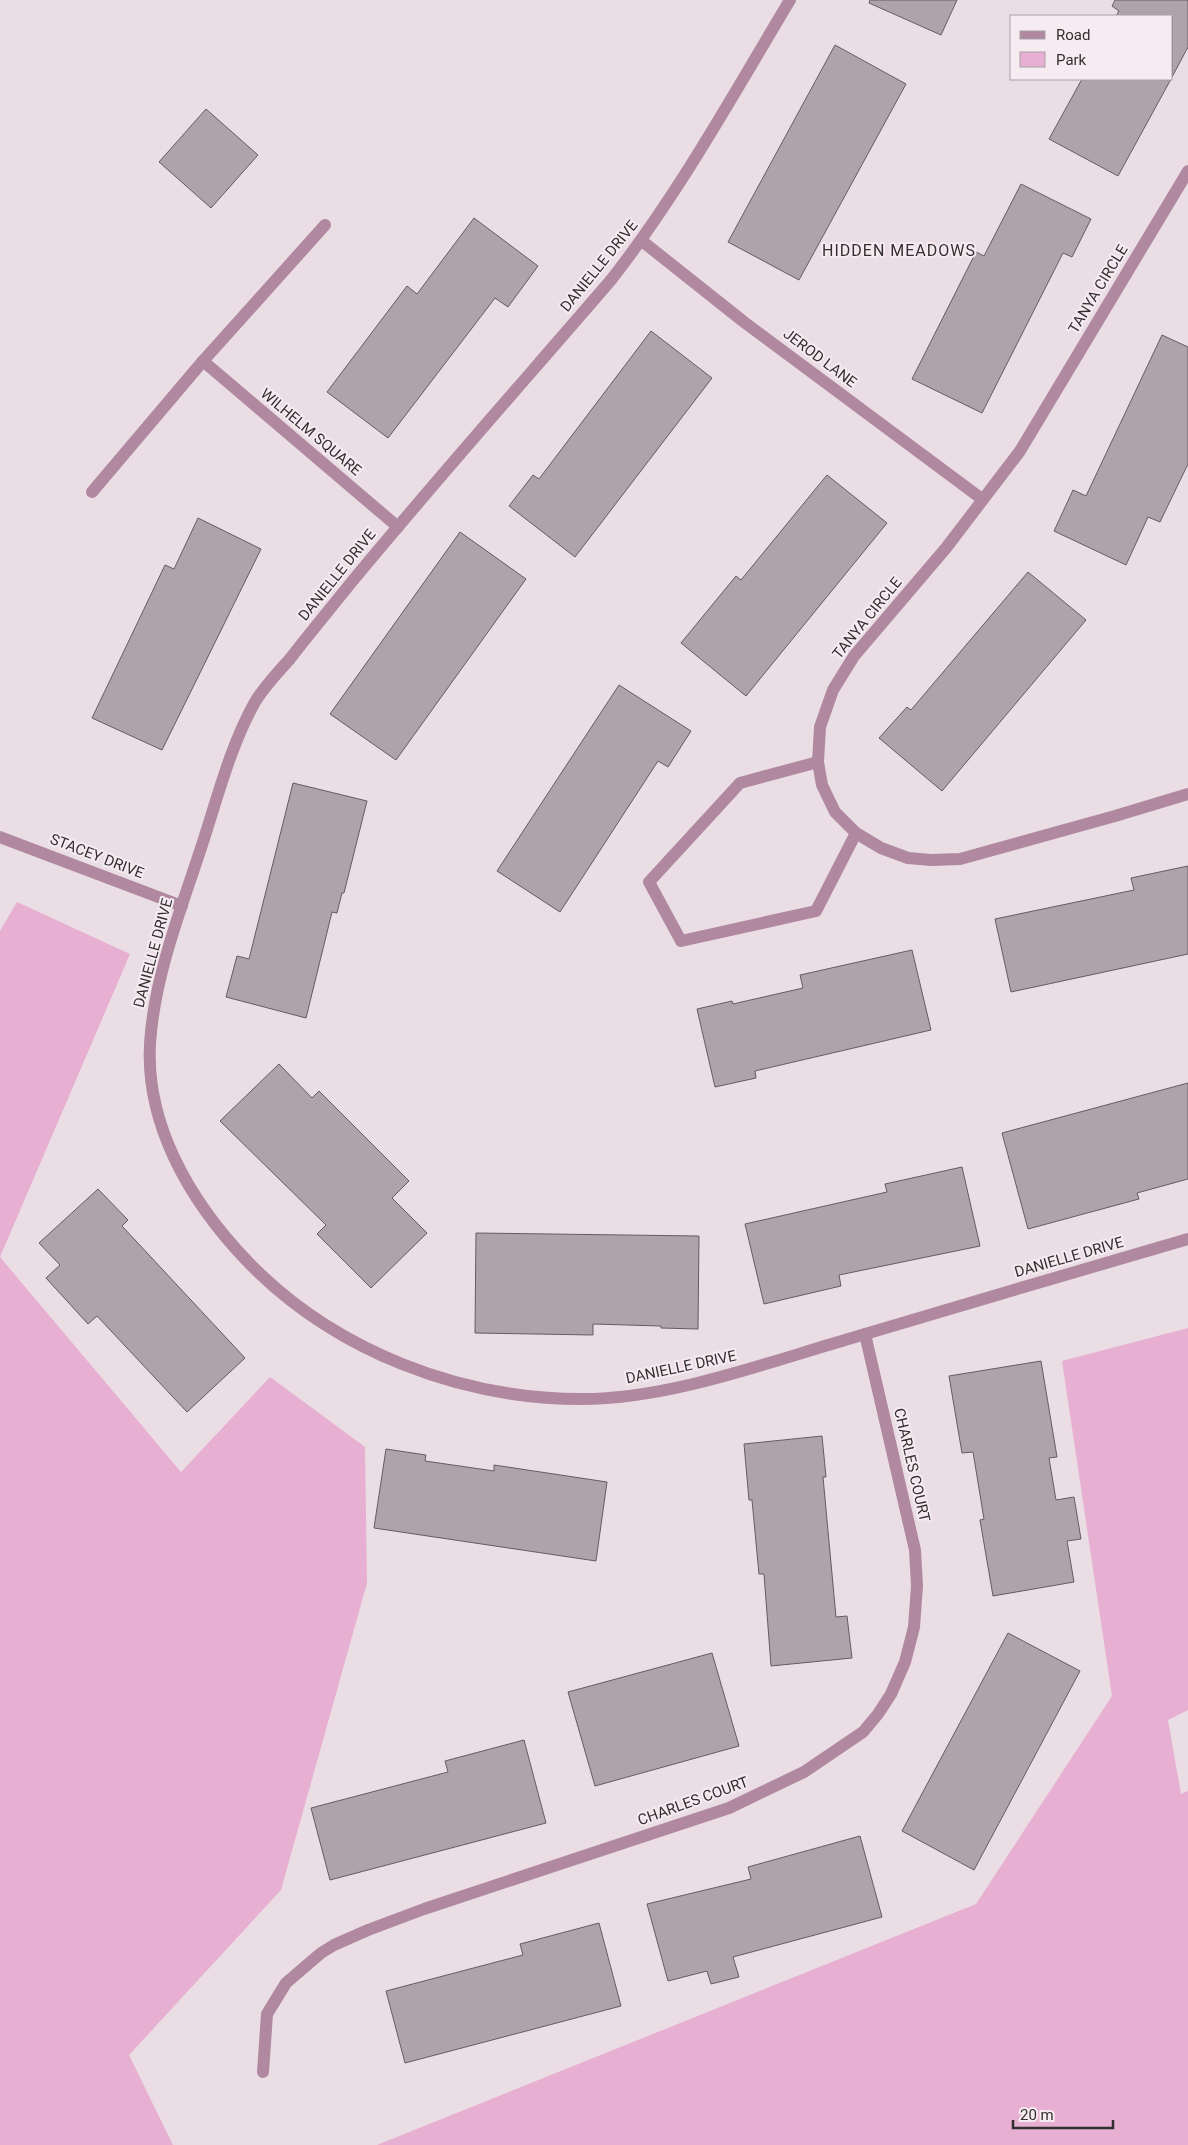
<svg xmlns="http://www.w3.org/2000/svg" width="1188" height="2145" viewBox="0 0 1188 2145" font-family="Roboto,sans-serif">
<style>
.green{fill:#e7afd1}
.building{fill:#aea3a9;stroke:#655b61}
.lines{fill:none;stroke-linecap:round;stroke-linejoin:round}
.minor{stroke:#b089a0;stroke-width:12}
.labels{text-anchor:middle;stroke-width:4;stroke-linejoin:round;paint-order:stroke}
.street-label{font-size:15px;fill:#332f31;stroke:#f7ebf2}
.neighbourhood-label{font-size:16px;letter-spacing:1px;fill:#332f31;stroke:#f7ebf2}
</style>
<rect width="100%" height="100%" fill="#eadee4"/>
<g class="green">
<path d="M17 902 130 954 0 1257V931Z"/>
<path d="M0 1257 181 1472 270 1377 365 1447 367 1583 281 1890 129 2055 173 2145H0Z"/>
<path d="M1188 1328V1710L1168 1720 1181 1794 1188 1791V2145H377L976 1904 1112 1696 1062 1361Z"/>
</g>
<g class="building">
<path d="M870 0H957L941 35 869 3Z"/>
<path d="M1115 0H1188V47L1172 77V16H1116L1119 11 1112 6Z"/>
<path d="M835 45 906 84 799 280 728 242Z"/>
<path d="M1082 79H1171L1118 176 1049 139Z"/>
<path d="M206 109 258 155 211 208 159 162Z"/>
<path d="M1021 184 1091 219 1072 257 1063 253 982 413 912 379 976 252 984 256Z"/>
<path d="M474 218 538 266 508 307 495 298 388 438 327 392 407 286 417 294Z"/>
<path d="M651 331 712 378 575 557 509 506 533 475 539 479Z"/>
<path d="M1162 335 1188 347V464L1160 522 1148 517 1126 565 1054 531 1073 490 1086 496Z"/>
<path d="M827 475 887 523 746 696 681 643 736 576 741 580Z"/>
<path d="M198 518 261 549 162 750 92 718 165 565 174 569Z"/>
<path d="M460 532 526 579 396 760 330 714Z"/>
<path d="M1028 572 1086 620 942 791 879 738 907 707 911 710Z"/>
<path d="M619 685 691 731 668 767 658 761 560 912 497 871Z"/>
<path d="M293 783 367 801 344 893H342L337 913 332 912 306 1018 226 997 237 956 249 959Z"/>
<path d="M1188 866V954L1011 992 995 919 1134 890 1131 878Z"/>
<path d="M912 950 931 1030 755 1071 756 1078 715 1087 697 1009 732 1001 733 1004 803 988 800 975Z"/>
<path d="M279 1064 312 1098 319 1091 409 1181 392 1198 427 1233 371 1288 317 1234 326 1225 220 1121Z"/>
<path d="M1188 1083V1179L1137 1193 1139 1199 1028 1229 1002 1133Z"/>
<path d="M962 1167 980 1246 839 1275 841 1286 764 1304 745 1224 887 1192 885 1184Z"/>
<path d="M98 1189 128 1220 122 1226 245 1358 187 1412 97 1316 88 1324 46 1278 60 1265 39 1243Z"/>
<path d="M476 1233 699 1236 698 1329 661 1328V1326L593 1324V1335L475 1333Z"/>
<path d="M1041 1361 1057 1457 1049 1458 1056 1500 1074 1497 1081 1539 1067 1541 1074 1582 993 1596 980 1520 984 1519 973 1452 962 1453 949 1376Z"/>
<path d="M822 1436 826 1477H823L836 1617 847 1616 852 1658 771 1666 764 1574H759L752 1500H749L744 1444Z"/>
<path d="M386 1449 426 1455 425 1461 494 1471V1465L607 1482 596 1561 374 1528Z"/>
<path d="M1008 1633 1080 1671 974 1870 902 1831Z"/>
<path d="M712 1653 739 1746 595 1786 568 1692Z"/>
<path d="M524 1740 546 1823 330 1880 311 1808 448 1772 445 1761Z"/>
<path d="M860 1836 882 1917 733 1957 739 1977 711 1984 707 1971 668 1981 647 1904 751 1879 748 1867Z"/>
<path d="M599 1923 621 2006 405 2063 386 1991 523 1955 520 1944Z"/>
</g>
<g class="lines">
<g class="minor">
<path d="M790 0C733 95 679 193 611 280 524 381 435 481 350 584 330 609 309 634 289 660 277 673 264 687 255 702 229 748 216 804 199 854 180 912 157 971 151 1032 141 1120 190 1202 249 1263 335 1351 460 1399 582 1399 668 1399 763 1364 845 1340 959 1306 1074 1272 1188 1239"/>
<path d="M1188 171 1020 451 946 548 854 656 833 690 820 727 818 762 822 785 835 812 856 833 881 848 908 858 931 860 960 859 1115 816 1188 794"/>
<path d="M642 241 744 322 982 499"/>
<path d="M203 361 398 527"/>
<path d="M92 492 203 361 325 225"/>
<path d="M818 762 740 783 649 882 681 941 816 911 856 833"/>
<path d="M0 837 182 906"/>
<path d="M263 2072 267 2014 286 1983 321 1953 334 1945 368 1930 424 1909 729 1808 804 1772 863 1732 878 1714 891 1694 905 1662 914 1627 917 1586 915 1550 865 1334"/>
</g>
</g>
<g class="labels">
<g class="street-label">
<text transform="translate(599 266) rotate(-51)" y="5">DANIELLE DRIVE</text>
<text transform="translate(1098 289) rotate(-59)" y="5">TANYA CIRCLE</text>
<text transform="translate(820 358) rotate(37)" y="5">JEROD LANE</text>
<text transform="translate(311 432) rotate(40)" y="5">WILHELM SQUARE</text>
<text transform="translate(337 575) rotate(-51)" y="5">DANIELLE DRIVE</text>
<text transform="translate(867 618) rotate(-51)" y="5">TANYA CIRCLE</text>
<text transform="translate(97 856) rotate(21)" y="5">STACEY DRIVE</text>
<text transform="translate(153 953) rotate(-75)" y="5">DANIELLE DRIVE</text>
<text transform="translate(1069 1257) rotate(-16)" y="5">DANIELLE DRIVE</text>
<text transform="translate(681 1367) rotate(-12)" y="5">DANIELLE DRIVE</text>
<text transform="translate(912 1465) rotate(77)" y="5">CHARLES COURT</text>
<text transform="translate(693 1801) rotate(-20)" y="5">CHARLES COURT</text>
</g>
<g class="neighbourhood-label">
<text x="899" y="256">HIDDEN MEADOWS</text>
</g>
</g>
<rect x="1010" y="15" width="162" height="65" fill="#f7ebf2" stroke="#a9a0a5"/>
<rect x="1020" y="31" width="25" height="8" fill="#b089a0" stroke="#a9a0a5"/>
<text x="1056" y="40" font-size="15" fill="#332f31">Road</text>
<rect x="1020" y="52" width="25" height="15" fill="#e7afd1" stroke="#a9a0a5"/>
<text x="1056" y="65" font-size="15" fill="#332f31">Park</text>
<path d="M1013 2120v8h100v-8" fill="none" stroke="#332f31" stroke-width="2.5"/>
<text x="1020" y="2120" font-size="15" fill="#332f31" stroke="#f7ebf2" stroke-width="4" paint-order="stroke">20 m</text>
</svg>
